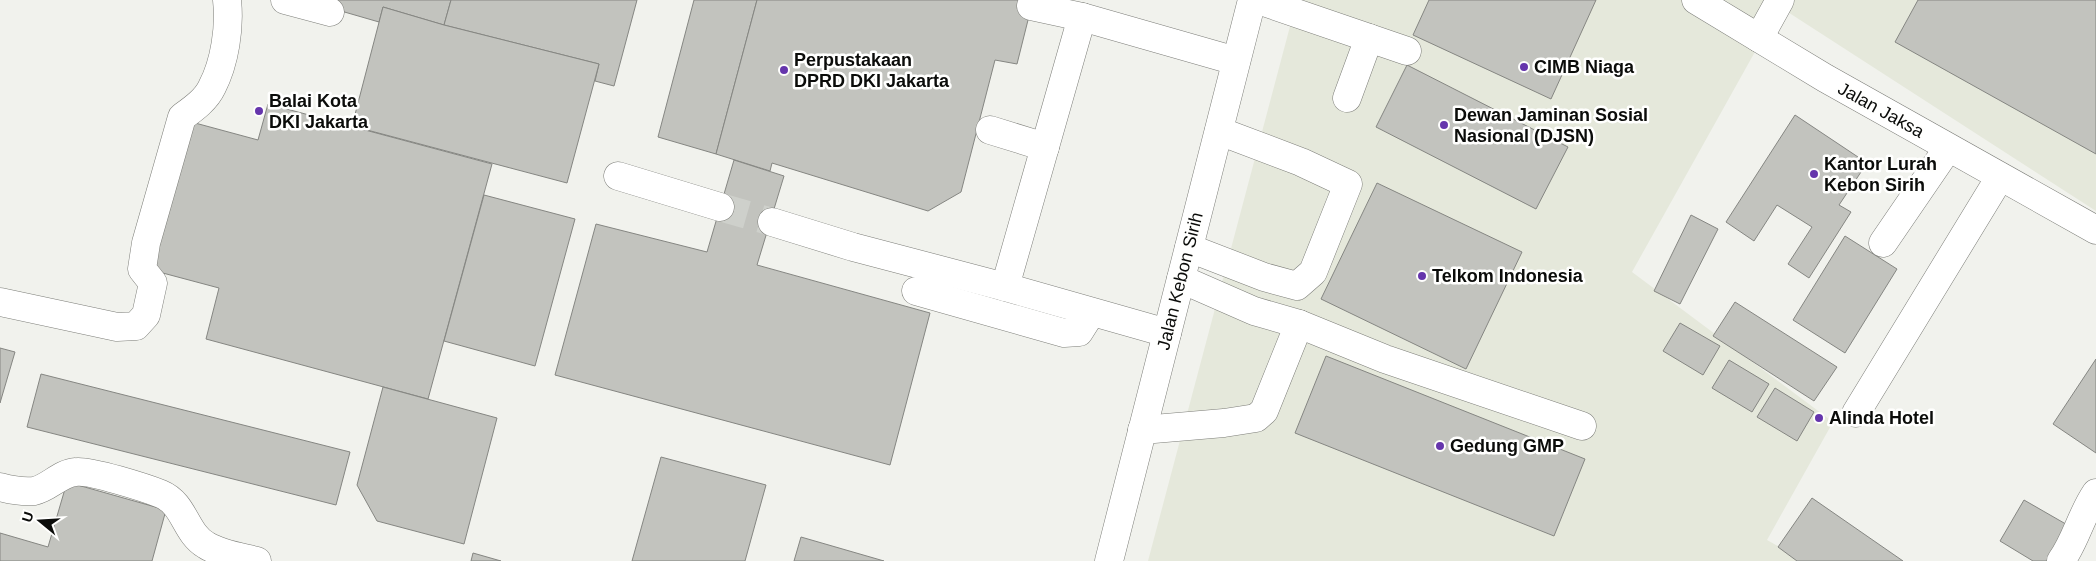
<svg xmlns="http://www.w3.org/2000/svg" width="2096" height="561" viewBox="0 0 2096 561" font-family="Helvetica,sans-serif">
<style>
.built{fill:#e5e8db}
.building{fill:#c2c3be;stroke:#858682}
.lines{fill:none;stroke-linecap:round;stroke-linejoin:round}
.minor-tunnel{stroke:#ced0cb;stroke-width:28;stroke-dasharray:28 14;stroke-linecap:butt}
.minor-casing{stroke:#7d7e79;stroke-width:29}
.major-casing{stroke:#7d7e79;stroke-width:29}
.minor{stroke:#fff;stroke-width:28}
.major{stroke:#fff;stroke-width:28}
.poi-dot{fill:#6535ac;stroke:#fffffe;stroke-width:2}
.labels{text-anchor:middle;stroke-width:5;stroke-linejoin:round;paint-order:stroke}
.poi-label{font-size:18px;font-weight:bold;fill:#0b0c0a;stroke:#fffffe;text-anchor:start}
.street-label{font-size:18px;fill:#0b0c0a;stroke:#fffffe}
</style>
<rect width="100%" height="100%" fill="#f1f2ed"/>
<path class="built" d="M1297 0H2096V211L1780 7 1632 272 1833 422 1767 540 1805 561H1148Z"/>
<g class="building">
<path d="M303 0H451L444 25 383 7 379 22Z"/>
<path d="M451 0H637L614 86 595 81 599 64 444 25Z"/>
<path d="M694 0H757L716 154 658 137Z"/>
<path d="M757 0H1033L1017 64 995 60 961 192 928 211 772 163 770 171 716 154Z"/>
<path d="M1429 0H1596L1551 99 1413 35Z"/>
<path d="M1918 0H2096V154L1895 42Z"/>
<path d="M383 7 444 25 599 64 567 183 352 126Z"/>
<path d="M1407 65 1568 147 1536 209 1376 127Z"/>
<path d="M268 104 492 164 428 399 206 339 219 288 144 268 184 120 258 140Z"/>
<path d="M1795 115 1867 163 1839 205 1851 212 1809 278 1788 264 1812 227 1777 205 1754 241 1726 222Z"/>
<path d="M734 160 784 176 757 265 930 313 890 465 555 375 596 224 707 252Z"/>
<path d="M1377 183 1522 252 1466 369 1321 299Z"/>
<path d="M484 195 575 219 535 366 444 341Z"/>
<path d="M1691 215 1718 229 1680 304 1654 291Z"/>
<path d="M1845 236 1897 269 1845 353 1793 320Z"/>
<path d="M1735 302 1837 367 1814 401 1713 336Z"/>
<path d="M1680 323 1720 346 1703 375 1663 351Z"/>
<path d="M0 348 15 352 0 403Z"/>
<path d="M1326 356 1585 459 1554 536 1295 433Z"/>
<path d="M2096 359V453L2053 424Z"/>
<path d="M1729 360 1769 384 1752 412 1712 388Z"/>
<path d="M41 374 350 452 336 505 27 427Z"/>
<path d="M383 387 497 418 464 544 377 521 357 485Z"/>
<path d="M1775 388 1814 412 1797 441 1757 417Z"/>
<path d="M661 457 766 485 745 561H632Z"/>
<path d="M67 482 166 510 152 561H0V533L48 547Z"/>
<path d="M1812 498 1903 561H1797L1778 547Z"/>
<path d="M2024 500 2071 527 2051 561H2033L2000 541Z"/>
<path d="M801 537 884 561H794Z"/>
<path d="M473 553 501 561H471Z"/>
</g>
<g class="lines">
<path class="minor-tunnel" d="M720 207 772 222"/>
<defs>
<g id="minor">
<path d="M285 0 330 12"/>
<path d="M1258 0 1407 51"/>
<path d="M1696 0 1825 78 2096 230"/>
<path d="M1031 6 1082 17 1236 61"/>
<path d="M1759 38 1780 0"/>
<path d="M1347 98 1369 38"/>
<path d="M990 130 1045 147"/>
<path d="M618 176 720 207"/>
<path d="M772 222 853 247 1005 287 1167 333"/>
<path d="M1883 243 1948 148"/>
<path d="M1189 248 1264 277 1297 286 1313 272 1348 184 1301 162 1219 131"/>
<path d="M1005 287 1082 17"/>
<path d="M916 291 1064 333 1079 332 1091 313"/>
<path d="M0 302 117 327 136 326 146 315 153 283 142 269 146 243 182 117C193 109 206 100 212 87 225 62 230 27 227 0"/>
<path d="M1299 324 1385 359 1582 426"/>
<path d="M1856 413 2000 177"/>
<path d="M1142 430 1224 423 1256 418 1264 411 1299 324 1254 311 1181 279"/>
<path d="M0 487C11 490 23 492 34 491 49 488 60 473 76 472 90 470 146 488 161 494 185 504 185 533 206 545 220 554 241 557 257 561"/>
<path d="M2061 561C2076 540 2081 515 2096 493"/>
</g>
<path id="major" d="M1109 561 1252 0"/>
</defs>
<use href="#minor" class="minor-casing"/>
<use href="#major" class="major-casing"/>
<use href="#minor" class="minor"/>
<use href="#major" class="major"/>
</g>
<g class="poi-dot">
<circle cx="1524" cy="67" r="5"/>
<circle cx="784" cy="70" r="5"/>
<circle cx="259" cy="111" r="5"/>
<circle cx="1444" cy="125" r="5"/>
<circle cx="1814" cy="174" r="5"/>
<circle cx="1422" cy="276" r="5"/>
<circle cx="1819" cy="418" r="5"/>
<circle cx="1440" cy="446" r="5"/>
</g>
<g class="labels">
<g class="poi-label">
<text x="794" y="66">Perpustakaan<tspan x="794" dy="21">DPRD DKI Jakarta</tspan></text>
<text x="1534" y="73">CIMB Niaga</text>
<text x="269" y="107">Balai Kota<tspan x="269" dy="21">DKI Jakarta</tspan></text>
<text x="1454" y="121">Dewan Jaminan Sosial<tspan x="1454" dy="21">Nasional (DJSN)</tspan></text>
<text x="1824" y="170">Kantor Lurah<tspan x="1824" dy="21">Kebon Sirih</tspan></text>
<text x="1432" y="282">Telkom Indonesia</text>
<text x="1829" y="424">Alinda Hotel</text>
<text x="1450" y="452">Gedung GMP</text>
</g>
<g class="street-label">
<text transform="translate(1881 110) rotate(29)" y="6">Jalan Jaksa</text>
<text transform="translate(1180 281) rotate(-76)" y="6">Jalan Kebon Sirih</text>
</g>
</g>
<g transform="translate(40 521) rotate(288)" stroke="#fffffe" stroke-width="4" paint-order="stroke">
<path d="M0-4L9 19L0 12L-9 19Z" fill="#0b0c0a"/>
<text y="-8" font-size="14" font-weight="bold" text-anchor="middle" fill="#0b0c0a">U</text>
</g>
</svg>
